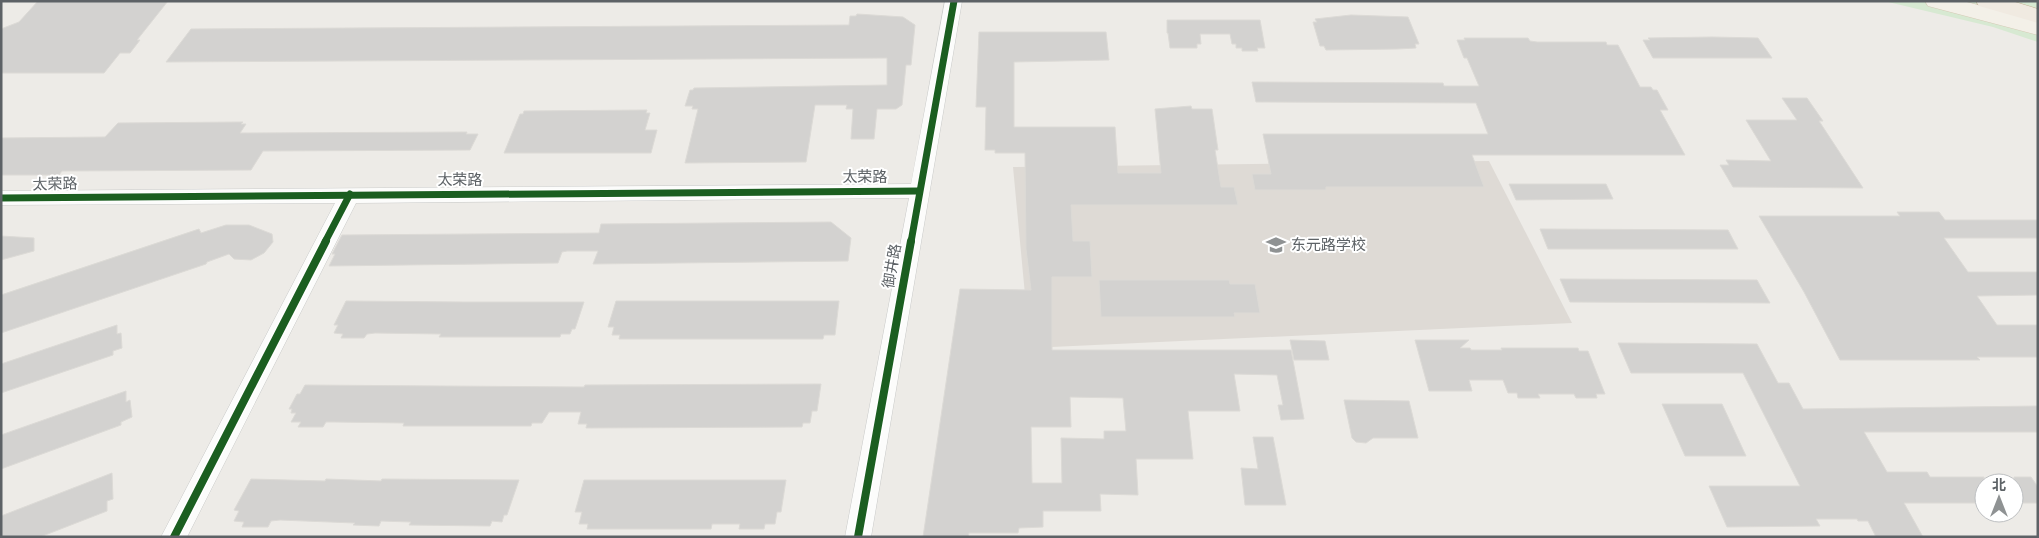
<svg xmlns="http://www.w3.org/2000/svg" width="2039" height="538" viewBox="0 0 2039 538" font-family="'Asap Condensed','Noto Sans SC',sans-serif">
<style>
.education{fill:#dedad5}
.green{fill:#d7e9d2}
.building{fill:#d3d2d0;stroke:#dcdad6;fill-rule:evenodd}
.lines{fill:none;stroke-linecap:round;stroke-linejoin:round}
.minor-casing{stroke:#c9cac9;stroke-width:1}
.major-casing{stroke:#d5c9b5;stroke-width:1}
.highway-casing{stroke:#c5b194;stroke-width:1}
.minor{fill:#fcfcfb;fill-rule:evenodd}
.major{fill:#f3f0e8;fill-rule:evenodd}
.highway{fill:#f0eae1;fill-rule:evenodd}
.cycleway-far1-casing{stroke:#fff;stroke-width:9}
.cycleway-casing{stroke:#fff;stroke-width:11}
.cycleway-far1{stroke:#1b5e20;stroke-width:7}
.cycleway{stroke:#1b5e20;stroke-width:8}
.labels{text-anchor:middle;stroke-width:4;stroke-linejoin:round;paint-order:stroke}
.street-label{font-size:15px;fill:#5d6266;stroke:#fff}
.poi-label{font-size:15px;fill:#5d6266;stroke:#fff;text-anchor:start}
</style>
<rect width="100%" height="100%" fill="#edebe7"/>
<path class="education" d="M1489 161 1572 323 1030 348 1013 167Z"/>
<path class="green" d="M1884 1H2038V42L1993 27Z"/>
<g class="building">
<path d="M38 1H168L137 40H140L130 53H120L104 73H1V29L19 22Z"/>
<path d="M857 14 903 17 915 25 911 65H906L902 105 896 109H877L874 139H851L853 109H846L847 105H815L806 162 685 163 698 109H692L693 106H685L690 90H693L694 88 887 85V58L166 62 191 29 849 25 850 16H856Z"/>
<path d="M1351 15 1408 17 1419 44H1415L1416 48 1397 49 1326 50 1324 46H1320L1313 22H1317L1315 19Z"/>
<path d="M1167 20H1260L1265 48H1257L1258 51H1242V48H1236V44H1232L1230 34H1200L1201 44H1197V48H1170L1168 33H1167Z"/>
<path d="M979 32H1106L1109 60 1014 62V127H1115L1118 173H1161L1155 109 1191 106 1192 109H1212L1218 150H1215L1221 187H1234L1238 205H1071L1073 241H1090L1092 277H1052V350H1291L1304 419 1281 420 1278 405H1283L1277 375 1234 374 1240 411H1188L1193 459H1136L1138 495 1100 494 1101 511H1043V527L1019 528 1018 533H969L968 537H923L960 289 1031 290 1026 249 1025 153H995V150H985L986 107H976ZM1070 397 1123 398 1126 431H1104V439L1061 438 1062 483H1032L1031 427H1071Z"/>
<path d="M1712 37 1758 38 1772 58H1653L1643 40H1650L1648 38Z"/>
<path d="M1464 38H1528L1530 41 1537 42H1606L1607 45H1618L1640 87H1651L1653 90H1657L1668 110H1660L1685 155H1472L1484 187H1326V190H1255L1252 174H1271L1263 134H1488L1476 103 1256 102 1252 82 1443 83 1444 86H1479L1467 58H1464L1457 40H1465Z"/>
<path d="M1782 98H1807L1823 121H1819L1863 188 1733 187 1720 165H1729L1726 160 1771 161 1746 120H1797Z"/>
<path d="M647 110 646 113H650L645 130H657L651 153H504L520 114H523L524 111Z"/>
<path d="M243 122 241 124H246L240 133 467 132 466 134H478L470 150 263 151 251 170 62 171 59 175H1V138L105 137 118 123Z"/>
<path d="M1509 184H1606L1613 199 1516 200Z"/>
<path d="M1897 212H1939L1945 220H2038V238H1944L1968 272H2038V295L1977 296 1997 325H2038V357H1977L1980 360H1840L1804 292 1759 216H1900Z"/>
<path d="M831 222 851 238 848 261 593 264 598 251H567L562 252 558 263 329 266 335 254H332L342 235 599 233 601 224Z"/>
<path d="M226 225H249L272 234 273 242 264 253 251 260 234 259 229 254 207 262 206 264 1 333V295L199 229 201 233Z"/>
<path d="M1540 229 1728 230 1738 249H1548Z"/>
<path d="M1 236 34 238V251L1 260Z"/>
<path d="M1560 279 1757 280 1770 303 1570 302Z"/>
<path d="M1099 280H1229L1230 284H1255L1260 313H1234L1235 317H1101Z"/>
<path d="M346 301 462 302H584L575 329H572L570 334H561L560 337H439L441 334 375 333 367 334 364 338H341L343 334 334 333 338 325H334Z"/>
<path d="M616 301H839L835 335H824L823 339H619L620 335H612L614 327H608Z"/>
<path d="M117 325V334L121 333 122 348 113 351V355L1 393V364Z"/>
<path d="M1290 340 1325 341 1329 360H1294Z"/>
<path d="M1415 340H1469L1460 348H1470L1471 350H1502L1501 348H1578L1579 351H1588L1605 394H1596L1597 398H1576L1574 394H1538L1540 398H1518L1517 393H1508L1503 380H1469L1472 391H1429Z"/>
<path d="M1618 343 1757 344 1778 383H1789L1803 409 2038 406V432H1864L1887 472H1927L1930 477H1984V503H1904L1923 537H1876L1868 521H1858L1857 519H1816L1820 526 1727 527 1709 486H1800L1743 373H1631Z"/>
<path d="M821 384 817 411H812L810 423H803L802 427 586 428 587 424H578L581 412H549L542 423H532L531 426H403L404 423 335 422H326L323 427H298L301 422H291L296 413H291L292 409H289L297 394H300L305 385 584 387 585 385Z"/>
<path d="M126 391V402L130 400 132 417 121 422V425L1 469V435Z"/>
<path d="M1344 400 1409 401 1418 438H1373L1366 443 1356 442 1352 438Z"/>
<path d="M1662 404H1722L1746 456H1685Z"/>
<path d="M1253 437H1273L1286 505H1245L1241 468 1258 469Z"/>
<path d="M112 473 113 499 107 501V511L40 537H1V516Z"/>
<path d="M2014 477H2031L2038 487V503H2014Z"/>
<path d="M251 479 325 481 326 479 381 481 382 479 519 480 507 515H504L502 522 492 521 490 526 409 525 411 522 381 521 379 526 353 525 355 523 280 520 271 521 268 527H242L244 522 234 521 239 511 234 510Z"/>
<path d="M584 480H786L781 512H777L775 524H765L764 529H739L740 524H712L711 529H587L588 524H579L582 512H575Z"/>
</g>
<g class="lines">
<defs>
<path id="minor" d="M945 1H962L871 537H845L909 198 356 203 187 537H161L335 203 1 205V191L911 184Z"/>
<path id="major" d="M1925 1H1963L2038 21V35L1928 6Z"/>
<path id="highway" d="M1976 1H2012L2038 9V23L1979 6Z"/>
</defs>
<use href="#minor" class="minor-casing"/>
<use href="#major" class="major-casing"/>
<use href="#highway" class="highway-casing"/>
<use href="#minor" class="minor"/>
<use href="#major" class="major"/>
<use href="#highway" class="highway"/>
<defs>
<g id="cycleway-far1">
<path d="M1 198 919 191"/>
<path d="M325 242 350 194"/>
<path d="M911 242 954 1"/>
</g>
<g id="cycleway">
<path d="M174 537 326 241"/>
<path d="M858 537 911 241"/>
</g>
</defs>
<use href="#cycleway-far1" class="cycleway-far1-casing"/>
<use href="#cycleway" class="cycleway-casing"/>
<use href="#cycleway-far1" class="cycleway-far1"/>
<use href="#cycleway" class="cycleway"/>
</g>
<defs>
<symbol id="school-bare" viewBox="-9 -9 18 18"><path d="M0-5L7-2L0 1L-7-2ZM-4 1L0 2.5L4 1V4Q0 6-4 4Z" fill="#8f9293" stroke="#fff" stroke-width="2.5" paint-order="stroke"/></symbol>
</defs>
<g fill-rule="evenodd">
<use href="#school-bare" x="1262" y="231" width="28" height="28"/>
</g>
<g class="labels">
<g class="street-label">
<text x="865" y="182">太荣路</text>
<text x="460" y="185">太荣路</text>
<text transform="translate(55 184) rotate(-1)" y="5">太荣路</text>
<text transform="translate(892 266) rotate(-80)" y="5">御井路</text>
</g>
<g class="poi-label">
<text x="1291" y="250">东元路学校</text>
</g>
</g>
<rect width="2039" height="538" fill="none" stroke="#5d6266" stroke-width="5"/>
<g transform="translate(1999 498)"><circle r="24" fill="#ffffff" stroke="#bec0c2"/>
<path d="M0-4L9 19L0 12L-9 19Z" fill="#8f9293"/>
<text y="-8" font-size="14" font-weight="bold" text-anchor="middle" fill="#5d6266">北</text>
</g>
</svg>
